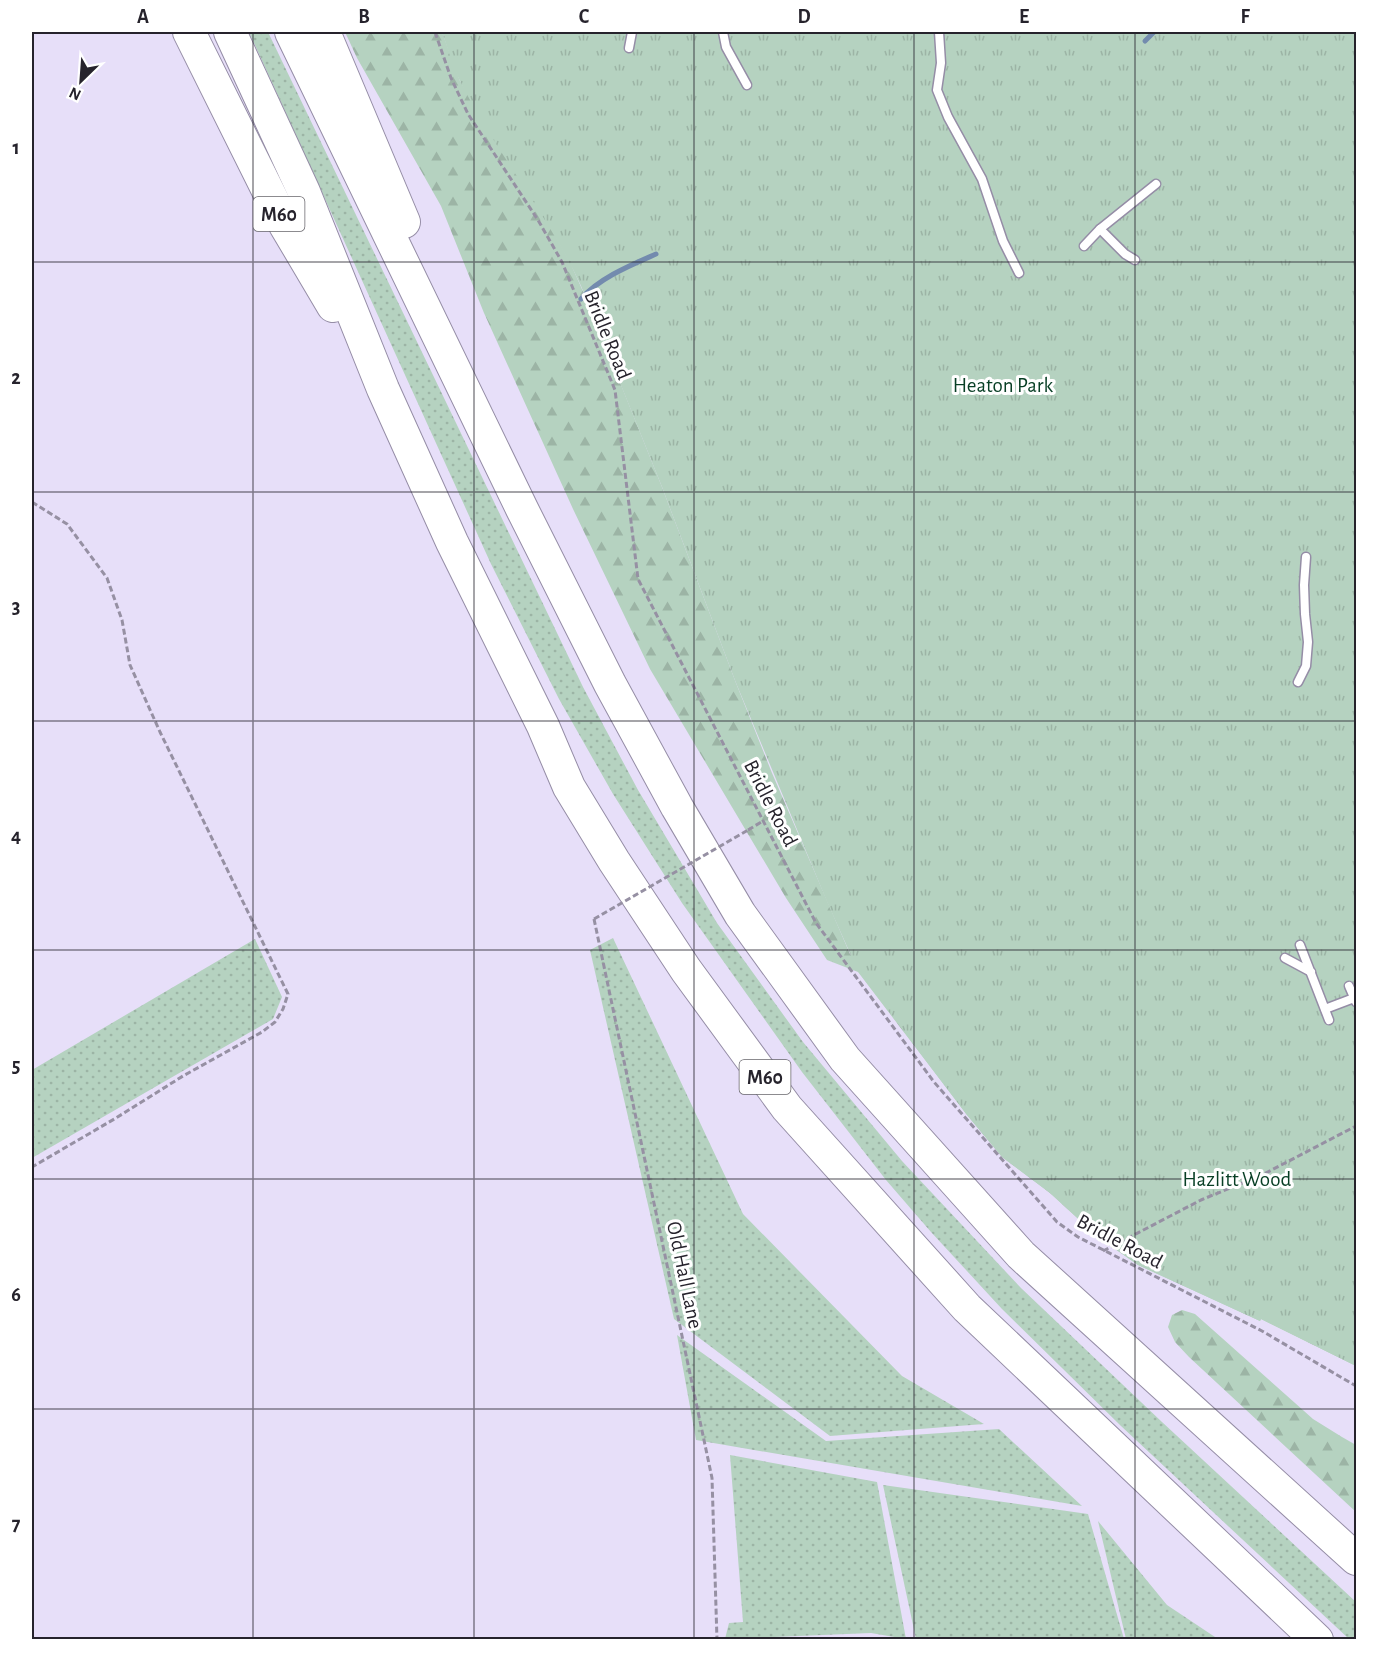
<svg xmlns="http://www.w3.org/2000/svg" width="1388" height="1671" viewBox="0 0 1388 1671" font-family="'Alegreya Sans',sans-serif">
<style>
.grass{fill:url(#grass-dots)}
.forest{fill:url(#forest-firs)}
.park{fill:url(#park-tufts)}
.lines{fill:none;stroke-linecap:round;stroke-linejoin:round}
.stream{stroke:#738bae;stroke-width:5}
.lane-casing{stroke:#958da6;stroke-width:11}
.highway-casing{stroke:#958da6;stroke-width:34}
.path{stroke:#9690a3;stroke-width:3;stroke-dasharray:6 3;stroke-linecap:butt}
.lane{stroke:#fff;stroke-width:8}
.highway{stroke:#fff;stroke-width:32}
.path-bridge{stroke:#9690a3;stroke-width:3;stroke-dasharray:6 3;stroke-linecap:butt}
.grid{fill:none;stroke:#26232c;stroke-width:1.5;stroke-opacity:0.55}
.labels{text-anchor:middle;stroke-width:6;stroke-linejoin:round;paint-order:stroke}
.shield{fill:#fff;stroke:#67656b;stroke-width:1.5}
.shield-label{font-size:20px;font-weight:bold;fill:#26232c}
.street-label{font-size:21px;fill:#26232c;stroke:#fff}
.park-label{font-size:21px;fill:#083f25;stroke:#fff}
.neatline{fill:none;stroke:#26232c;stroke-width:2}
.grid-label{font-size:20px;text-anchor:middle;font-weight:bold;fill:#26232c}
</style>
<defs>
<pattern id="grass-dots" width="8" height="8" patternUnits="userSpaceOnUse" patternTransform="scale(1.5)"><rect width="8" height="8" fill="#b5d2c0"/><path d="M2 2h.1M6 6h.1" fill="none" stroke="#9cb4a5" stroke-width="1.8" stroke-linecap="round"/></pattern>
<pattern id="forest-firs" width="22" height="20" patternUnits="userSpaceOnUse" patternTransform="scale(1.5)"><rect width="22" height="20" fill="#b5d2c0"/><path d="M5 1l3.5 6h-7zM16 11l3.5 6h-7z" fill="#9cb4a5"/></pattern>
<pattern id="park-tufts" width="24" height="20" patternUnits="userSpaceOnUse" patternTransform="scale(1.5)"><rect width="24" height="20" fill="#b5d2c0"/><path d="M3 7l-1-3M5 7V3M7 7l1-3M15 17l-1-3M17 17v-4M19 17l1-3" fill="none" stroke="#9cb4a5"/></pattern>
</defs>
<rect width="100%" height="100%" fill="#e7dff9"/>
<g class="grass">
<path d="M249 32H268L583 687 638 790 717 923 803 1042 902 1161 1021 1288 1162 1422 1356 1602V1639H1349L1121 1426 1002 1309 931 1232 886 1180 802 1072 682 903 613 794 559 699 491 564Z"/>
<path d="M613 938 743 1214 902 1376 984 1424 830 1436 674 1319 590 950Z"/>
<path d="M255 939 282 997 273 1019 32 1158V1070Z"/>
<path d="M677 1335 826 1441 999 1429 1082 1506 696 1440Z"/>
<path d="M730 1455 877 1482 906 1639 871 1633 725 1639 729 1623 743 1622Z"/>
<path d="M883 1485 1088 1514 1124 1639H916Z"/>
<path d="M1098 1521 1167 1605 1218 1639H1126Z"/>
</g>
<g class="forest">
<path d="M345 32H442L460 81 548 223 570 262 589 305 662 487 736 683 772 773 850 954 1356 1366 1261 1319 1260 1321 1138 1265 1098 1237 1050 1193 1002 1157 967 1115 858 972 827 960 786 898 650 669 573 509 484 313 441 206 357 58Z"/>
<path d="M1182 1310 1195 1314 1313 1419 1342 1437 1356 1445V1512L1189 1357 1175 1342 1168 1327 1172 1315Z"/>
</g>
<path class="park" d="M442 32H1356V1366L1261 1319 1260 1321 1138 1265 1098 1237 1050 1193 1002 1157 967 1115 858 971 828 904 736 683 662 487 581 286C548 214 497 154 461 83 453 67 448 49 442 32Z"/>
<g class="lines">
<g class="stream">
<path d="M1145 41 1154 32"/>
<path d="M581 299C599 278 631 265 656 254"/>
</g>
<defs>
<g id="lane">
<path d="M723 32 726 47 747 85"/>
<path d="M939 32 941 63 937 90 948 117 982 179 1003 241 1019 273"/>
<path d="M629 48 632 32"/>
<path d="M1100 229 1125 254 1135 260"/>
<path d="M1084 246 1100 229 1156 184"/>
<path d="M1298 682 1306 666 1308 642 1305 614 1304 585 1306 557"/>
<path d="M1300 945 1329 1020"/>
<path d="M1285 958 1311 972"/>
<path d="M1349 986 1356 1002"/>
<path d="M1325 1009 1354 998"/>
</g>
<g id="highway">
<path d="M189 32 285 225 333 306"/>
<path d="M230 32 304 192 383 389 452 542 543 726 569 787 614 861 686 970 787 1108 967 1308 1317 1640"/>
<path d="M291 32 522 509 610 684 677 807 740 914 845 1059 1021 1255 1356 1559"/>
<path d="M324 32 404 222"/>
</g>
</defs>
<use href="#lane" class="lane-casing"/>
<use href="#highway" class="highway-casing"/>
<g class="path">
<path d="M435 32 451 78 468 114 538 220 562 262 615 390 638 579 816 923 934 1082 1057 1222 1078 1237 1262 1331 1356 1386"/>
<path d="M32 502 67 524 107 578 122 620 130 665 160 732 288 994 283 1009 275 1022 262 1032 183 1076 116 1118 32 1167"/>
<path d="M748 830 763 821"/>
<path d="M594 919 712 1478 717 1640"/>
<path d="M1103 1251 1201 1200 1264 1174 1356 1126"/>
</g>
<use href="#lane" class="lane"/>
<use href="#highway" class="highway"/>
<path class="path-bridge" d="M594 919 748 830"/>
</g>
<path class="grid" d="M253 32V1640M474 32V1640M694 32V1640M914 32V1640M1135 32V1640M32 262H1356M32 492H1356M32 721H1356M32 950H1356M32 1179H1356M32 1409H1356"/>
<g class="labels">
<g class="shield">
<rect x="253.5" y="197" width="51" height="34" rx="4.5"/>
<rect x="739.5" y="1060" width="51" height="34" rx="4.5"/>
</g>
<g class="shield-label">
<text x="279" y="221">M60</text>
<text x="765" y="1084">M60</text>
</g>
<g class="street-label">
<text transform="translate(608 335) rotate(68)" y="7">Bridle Road</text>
<text transform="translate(771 803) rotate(63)" y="7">Bridle Road</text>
<text transform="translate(1120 1241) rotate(28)" y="7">Bridle Road</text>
<text transform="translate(685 1275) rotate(78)" y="7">Old Hall Lane</text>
</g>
<g class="park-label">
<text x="1003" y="392">Heaton Park</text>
<text x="1237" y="1186">Hazlitt Wood</text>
</g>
</g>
<rect width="1388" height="1671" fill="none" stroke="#ffffff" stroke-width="66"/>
<g transform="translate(81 81) rotate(205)" stroke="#ffffff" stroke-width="4.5" paint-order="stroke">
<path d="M0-4.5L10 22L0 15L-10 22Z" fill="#26232c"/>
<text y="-9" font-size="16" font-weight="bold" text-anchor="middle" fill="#26232c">N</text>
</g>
<rect x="33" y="33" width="1322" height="1605" class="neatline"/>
<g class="grid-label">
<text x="143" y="23">A</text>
<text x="364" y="23">B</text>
<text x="584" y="23">C</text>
<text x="804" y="23">D</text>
<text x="1024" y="23">E</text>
<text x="1245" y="23">F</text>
<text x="16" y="154">1</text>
<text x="16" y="384">2</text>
<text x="16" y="613">3</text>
<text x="16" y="842">4</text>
<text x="16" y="1072">5</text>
<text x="16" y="1301">6</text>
<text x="16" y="1530">7</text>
</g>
</svg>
